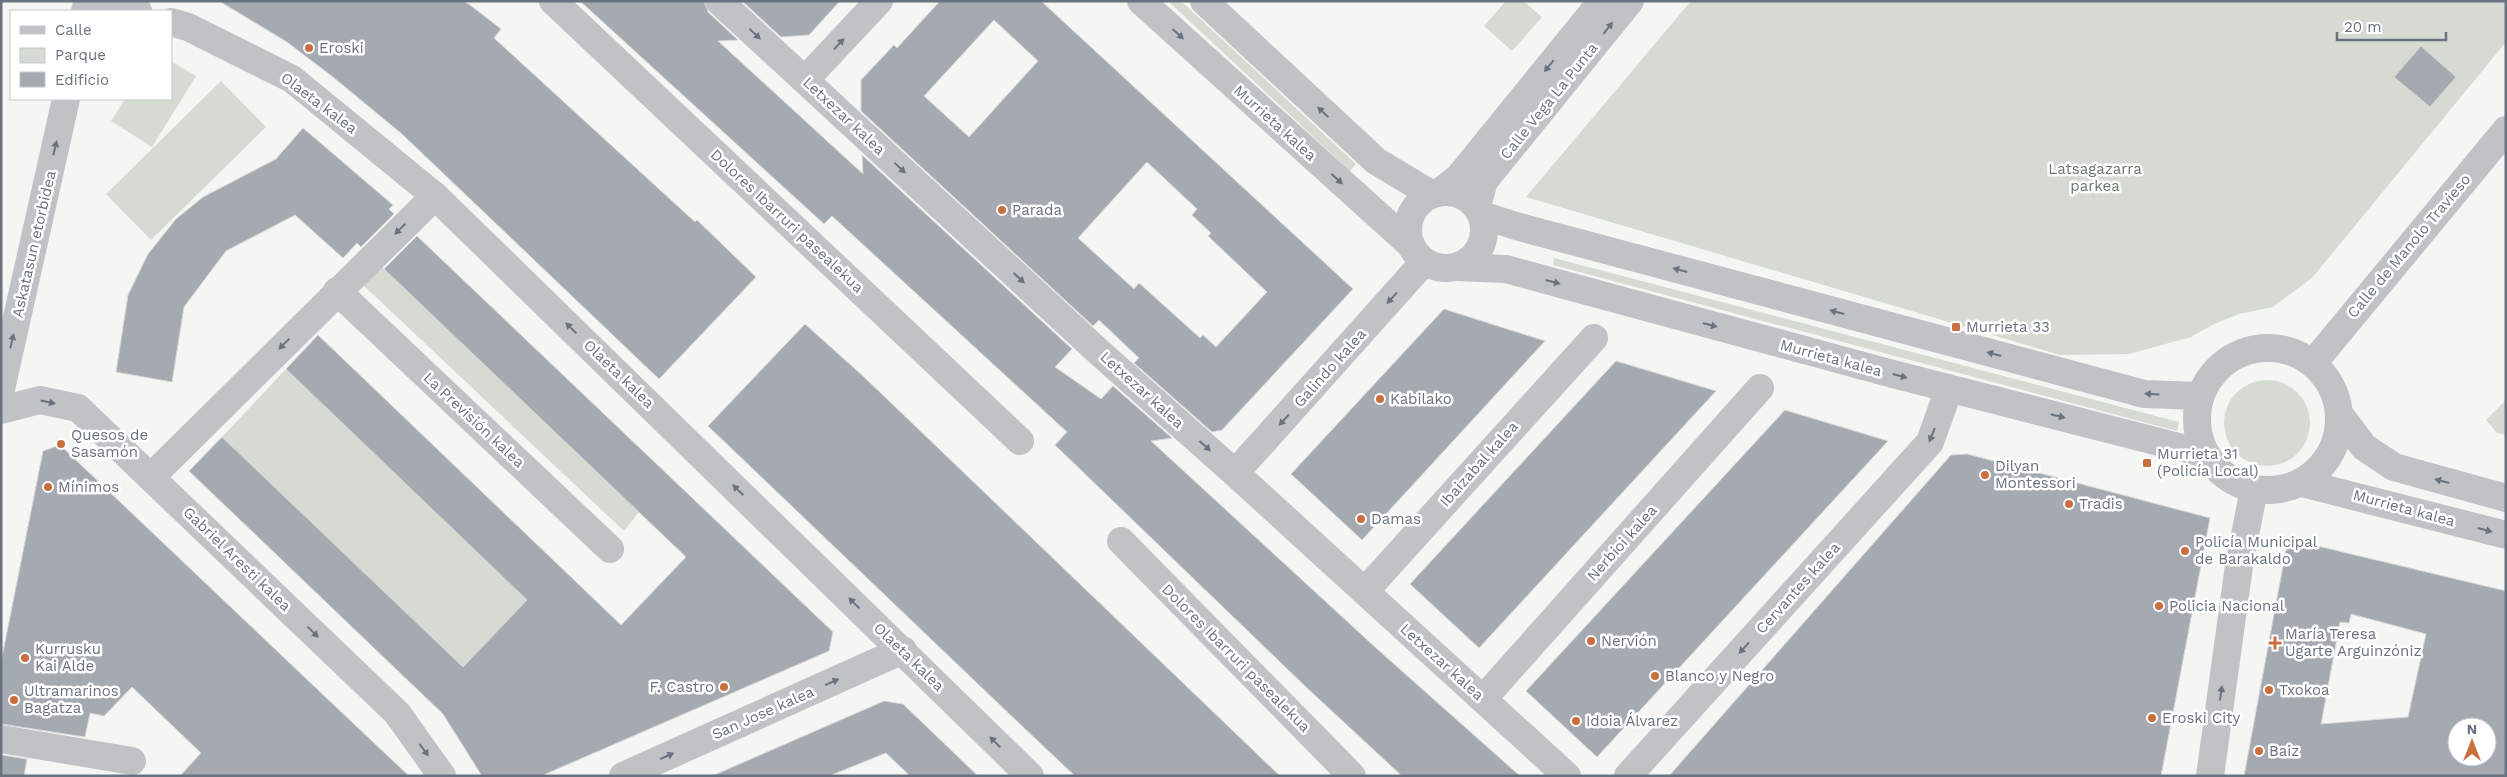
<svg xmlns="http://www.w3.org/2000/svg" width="2507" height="777" viewBox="0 0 2507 777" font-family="'Work Sans',sans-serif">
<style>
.green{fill:#d5dad3}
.building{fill:#a4aab0;stroke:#d7d7d6;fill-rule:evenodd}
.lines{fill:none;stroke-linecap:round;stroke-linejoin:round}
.minor{stroke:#c0c2c6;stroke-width:28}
.oneway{fill:#697380}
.poi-dot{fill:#cb6e3d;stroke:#fff;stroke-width:2}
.labels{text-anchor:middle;stroke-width:5;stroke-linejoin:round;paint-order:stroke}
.poi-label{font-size:15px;fill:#697380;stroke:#fff;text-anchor:start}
.street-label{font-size:15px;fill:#697380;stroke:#fff}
.park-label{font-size:15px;fill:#687867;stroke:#fff}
</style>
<rect width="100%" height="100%" fill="#f5f6f3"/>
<g class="green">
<path d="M1168 1H1181L1356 164 1350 171Z"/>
<path d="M1506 1H1523L1542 17 1512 51 1484 26Z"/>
<path d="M1691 1H2506V42L2312 278 2273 307 2239 314 2214 324 2191 337 2129 354 2060 355 1526 197Z"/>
<path d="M171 61 196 76 152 147 111 121 125 99H171Z"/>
<path d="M221 81 266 127 151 240 106 194Z"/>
<path d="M1554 258 2179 422 2177 431 1553 265Z"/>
<path d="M381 266 639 512 624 531 362 284Z"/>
<path d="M286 369 588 658 463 667 222 437Z"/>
<circle cx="2267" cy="423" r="43"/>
<path d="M2506 400V435L2497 433 2486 420Z"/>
</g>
<g class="building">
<path d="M219 1H463L470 5 501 29 494 38 695 222 697 220 756 277 659 379 402 134 333 77 287 42Z"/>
<path d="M580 1H704L708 12 738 40 718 41 863 174 862 155 1072 349 1055 367 1101 399 1113 386 1172 438 1151 441 1376 648 1520 776H1402L1306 687 1055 445 1067 432 832 216 824 224Z"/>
<path d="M742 1H840L809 35 781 37Z"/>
<path d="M940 1H1041L1353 289 1222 430 1212 432 1134 363 1139 358 1099 320 1093 326 861 111V80L894 45 897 48ZM994 20 1038 61 969 137 924 96ZM1147 162 1197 209 1192 215 1211 233 1208 236 1267 292 1216 347 1203 335 1200 338 1139 283 1134 289 1078 238Z"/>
<path d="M2421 46 2456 77 2430 107 2394 77Z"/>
<path d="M303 128 393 205 389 209 394 214 361 247 357 243 343 258 295 215 226 251 184 307 172 382 116 372 128 295 148 254 176 219 203 197 276 159Z"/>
<path d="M417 236 833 632 829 651 541 776H482L443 714 189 471 222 437 463 667 527 600 286 369 318 335 621 625 686 557 384 269Z"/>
<path d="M1444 309 1545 341 1362 540 1291 474Z"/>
<path d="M805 324 864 377 1280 776H1075L1021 725 708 426Z"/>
<path d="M1616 361 1716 391 1479 648 1410 584Z"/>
<path d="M1785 410 1888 441 1597 757 1526 691Z"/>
<path d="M60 445 318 690 409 776H180L201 753 132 687 104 716 90 713 85 737 1 724V662L43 451Z"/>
<path d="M1967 454 2210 518 2161 776H1669L1951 455Z"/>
<path d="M2288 539 2506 591V776H2244ZM2351 614 2426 634 2408 717 2321 724 2340 622 2349 623ZM2457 727H2487V757H2457Z"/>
<path d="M884 701 903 704 978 776H910L886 753 829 776H712Z"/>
<path d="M1 755 27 759 24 776H1Z"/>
</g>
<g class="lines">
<g class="minor">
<path d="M106 1 138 11"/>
<path d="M553 1 1020 441"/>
<path d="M719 1 1100 353 1235 473 1567 776"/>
<path d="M1141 1 1410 244"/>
<path d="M1204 1 1376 161 1431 194"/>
<path d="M85 11 88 1"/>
<path d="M171 22 188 27 292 79 435 196 1030 776"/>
<path d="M805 80 879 1"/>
<circle cx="1446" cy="230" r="38"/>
<path d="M1440 192 1459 177 1602 1"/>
<path d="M1477 206 1484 181 1630 1"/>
<path d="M1482 215 1516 226 2122 388 2144 394 2200 396"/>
<path d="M1457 267 1506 269 1889 373 2206 454"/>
<path d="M337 291 610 549"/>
<circle cx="2268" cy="419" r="71"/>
<path d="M2314 362 2506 130"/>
<path d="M1 389 66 99"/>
<path d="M1 410 40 400 78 408 397 713 442 776"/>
<path d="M2340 415 2364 447 2394 467 2506 498"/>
<path d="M1235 473 1424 262"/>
<path d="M151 477 435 196"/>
<path d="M2302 483 2506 535"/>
<path d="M1121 541 1352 776"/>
<path d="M1365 591 1594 338"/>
<path d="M1483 699 1760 388"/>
<path d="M1 739 132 761"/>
<path d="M623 776 903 650"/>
<path d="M1628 776 1930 442 1949 389"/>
<path d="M2210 776 2239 566 2254 489"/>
</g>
</g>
<defs><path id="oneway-solid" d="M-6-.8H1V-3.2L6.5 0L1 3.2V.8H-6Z" transform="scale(1.25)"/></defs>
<g class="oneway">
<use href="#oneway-solid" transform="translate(1608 28) rotate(-51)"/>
<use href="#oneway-solid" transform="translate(755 34) rotate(43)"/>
<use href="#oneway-solid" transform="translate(1178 34) rotate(42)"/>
<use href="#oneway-solid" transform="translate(839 44) rotate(-47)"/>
<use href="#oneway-solid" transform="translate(1549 66) rotate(129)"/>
<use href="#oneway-solid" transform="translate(1323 112) rotate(-137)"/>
<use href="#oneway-solid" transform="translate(55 148) rotate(-77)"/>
<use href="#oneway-solid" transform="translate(900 168) rotate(43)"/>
<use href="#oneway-solid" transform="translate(1337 179) rotate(42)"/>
<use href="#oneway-solid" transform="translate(400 229) rotate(135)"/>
<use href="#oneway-solid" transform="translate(1680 270) rotate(-165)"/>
<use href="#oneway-solid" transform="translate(1019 278) rotate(43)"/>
<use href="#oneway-solid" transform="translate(1553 282) rotate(15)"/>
<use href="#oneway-solid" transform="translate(1392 298) rotate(132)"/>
<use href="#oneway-solid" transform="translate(1837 312) rotate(-165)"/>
<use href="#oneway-solid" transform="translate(1710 325) rotate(15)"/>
<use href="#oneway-solid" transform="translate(571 328) rotate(-136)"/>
<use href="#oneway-solid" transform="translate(12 341) rotate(-77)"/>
<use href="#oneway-solid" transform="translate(284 344) rotate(135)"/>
<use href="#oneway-solid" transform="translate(1994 354) rotate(-165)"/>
<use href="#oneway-solid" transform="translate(1900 376) rotate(15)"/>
<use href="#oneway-solid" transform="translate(2152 394) rotate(-177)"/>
<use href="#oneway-solid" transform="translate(48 402) rotate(12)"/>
<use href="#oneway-solid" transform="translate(2058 416) rotate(14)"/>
<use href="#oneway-solid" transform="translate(1284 420) rotate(132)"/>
<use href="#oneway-solid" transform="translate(1932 435) rotate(112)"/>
<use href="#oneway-solid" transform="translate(1205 446) rotate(42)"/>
<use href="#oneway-solid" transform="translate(2442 481) rotate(-165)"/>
<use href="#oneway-solid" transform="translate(738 490) rotate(-136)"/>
<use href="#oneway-solid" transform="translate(2485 530) rotate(15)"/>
<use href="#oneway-solid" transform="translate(854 603) rotate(-136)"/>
<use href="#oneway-solid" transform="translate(313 632) rotate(44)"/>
<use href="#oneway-solid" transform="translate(1744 648) rotate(132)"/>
<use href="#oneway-solid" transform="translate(832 682) rotate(-24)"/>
<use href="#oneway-solid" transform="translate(2221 693) rotate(-82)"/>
<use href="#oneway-solid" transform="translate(995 742) rotate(-135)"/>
<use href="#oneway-solid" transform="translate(424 750) rotate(54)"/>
<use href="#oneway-solid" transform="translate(667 756) rotate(-24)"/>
</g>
<g class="poi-dot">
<circle cx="309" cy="48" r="5"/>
<circle cx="1002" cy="210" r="5"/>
<rect x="1951" y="322" width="10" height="10" rx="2.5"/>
<circle cx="1380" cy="399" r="5"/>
<circle cx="61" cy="444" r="5"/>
<rect x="2142" y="458" width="10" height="10" rx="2.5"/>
<circle cx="1985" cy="475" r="5"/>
<circle cx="48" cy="487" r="5"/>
<circle cx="2069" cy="504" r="5"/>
<circle cx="1361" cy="519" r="5"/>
<circle cx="2185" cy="551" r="5"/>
<circle cx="2159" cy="606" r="5"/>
<circle cx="1591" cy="641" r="5"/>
<path d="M2272.5 635.5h5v5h5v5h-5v5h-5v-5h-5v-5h5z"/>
<circle cx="25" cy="658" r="5"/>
<circle cx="1655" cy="676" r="5"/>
<circle cx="724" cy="687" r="5"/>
<circle cx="2269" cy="690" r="5"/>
<circle cx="14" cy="700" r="5"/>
<circle cx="2152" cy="718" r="5"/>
<circle cx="1576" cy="721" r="5"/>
<circle cx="2259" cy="751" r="5"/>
</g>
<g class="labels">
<g class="poi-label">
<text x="319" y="53">Eroski</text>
<text x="1012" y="215">Parada</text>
<text x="1966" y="332">Murrieta 33</text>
<text x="1390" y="404">Kabilako</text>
<text x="71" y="440">Quesos de<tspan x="71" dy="17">Sasamón</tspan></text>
<text x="2157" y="459">Murrieta 31<tspan x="2157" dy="17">(Policía Local)</tspan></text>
<text x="1995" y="471">Dilyan<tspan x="1995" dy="17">Montessori</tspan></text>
<text x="58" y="492">Mínimos</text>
<text x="2079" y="509">Tradis</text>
<text x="1371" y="524">Damas</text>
<text x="2195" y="547">Policía Municipal<tspan x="2195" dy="17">de Barakaldo</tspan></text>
<text x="2169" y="611">Policia Nacional</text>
<text x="2285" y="639">María Teresa<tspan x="2285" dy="17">Ugarte Arguinzóniz</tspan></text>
<text x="1601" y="646">Nervión</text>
<text x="35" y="654">Kurrusku<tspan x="35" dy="17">Kai Alde</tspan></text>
<text x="1665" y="681">Blanco y Negro</text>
<text x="714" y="692" text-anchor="end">F. Castro</text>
<text x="2279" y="695">Txokoa</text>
<text x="24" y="696">Ultramarinos<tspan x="24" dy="17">Bagatza</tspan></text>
<text x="2162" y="723">Eroski City</text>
<text x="1586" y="726">Idoia Álvarez</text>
<text x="2269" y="756">Baiz</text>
</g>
<g class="street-label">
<text transform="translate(1549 101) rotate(-51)" y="5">Calle Vega La Punta</text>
<text transform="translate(319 103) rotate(37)" y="5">Olaeta kalea</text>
<text transform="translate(844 116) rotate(43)" y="5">Letxezar kalea</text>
<text transform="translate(1275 123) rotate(42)" y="5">Murrieta kalea</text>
<text transform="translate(787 221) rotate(43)" y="5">Dolores Ibarruri pasealekua</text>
<text transform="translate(34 244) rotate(-77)" y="5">Askatasun etorbidea</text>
<text transform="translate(2409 246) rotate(-50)" y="5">Calle de Manolo Travieso</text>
<text transform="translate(1831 358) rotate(15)" y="5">Murrieta kalea</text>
<text transform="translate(1330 368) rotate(-48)" y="5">Galindo kalea</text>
<text transform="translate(619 374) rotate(44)" y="5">Olaeta kalea</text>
<text transform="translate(1142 390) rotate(42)" y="5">Letxezar kalea</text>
<text transform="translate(474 420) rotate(43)" y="5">La Previsión kalea</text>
<text transform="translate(1479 464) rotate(-48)" y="5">Ibaizabal kalea</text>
<text transform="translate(2404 508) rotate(15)" y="5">Murrieta kalea</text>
<text transform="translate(1622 543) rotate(-48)" y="5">Nerbioi kalea</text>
<text transform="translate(237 559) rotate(44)" y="5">Gabriel Aresti kalea</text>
<text transform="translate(1798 588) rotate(-48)" y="5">Cervantes kalea</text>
<text transform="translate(909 657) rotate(44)" y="5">Olaeta kalea</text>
<text transform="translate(1236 658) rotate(45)" y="5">Dolores Ibarruri pasealekua</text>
<text transform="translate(1442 662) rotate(42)" y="5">Letxezar kalea</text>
<text transform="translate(763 713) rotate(-24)" y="5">San Jose kalea</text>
</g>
<g class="park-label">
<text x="2095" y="174">Latsagazarra<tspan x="2095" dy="17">parkea</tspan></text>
</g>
</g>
<rect width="2507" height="777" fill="none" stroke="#697380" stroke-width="5"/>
<rect x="10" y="10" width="162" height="90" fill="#ffffff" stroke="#c3c7cc"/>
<rect x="20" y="26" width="25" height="8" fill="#c0c2c6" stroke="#c3c7cc"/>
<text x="55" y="35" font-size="15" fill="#697380">Calle</text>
<rect x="20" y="48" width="25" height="15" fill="#d5dad3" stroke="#c3c7cc"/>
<text x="55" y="60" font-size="15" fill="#697380">Parque</text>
<rect x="20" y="72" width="25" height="15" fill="#a4aab0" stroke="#c3c7cc"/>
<text x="55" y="85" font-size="15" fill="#697380">Edificio</text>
<g transform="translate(2472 742)"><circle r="24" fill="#ffffff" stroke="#c3c7cc"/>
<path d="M0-4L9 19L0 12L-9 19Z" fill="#cb6e3d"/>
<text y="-8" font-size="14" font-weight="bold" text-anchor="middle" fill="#697380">N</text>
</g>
<path d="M2337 32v8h109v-8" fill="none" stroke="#697380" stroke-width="2.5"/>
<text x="2344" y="32" font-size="15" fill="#697380" stroke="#ffffff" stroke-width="4" paint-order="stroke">20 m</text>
</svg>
